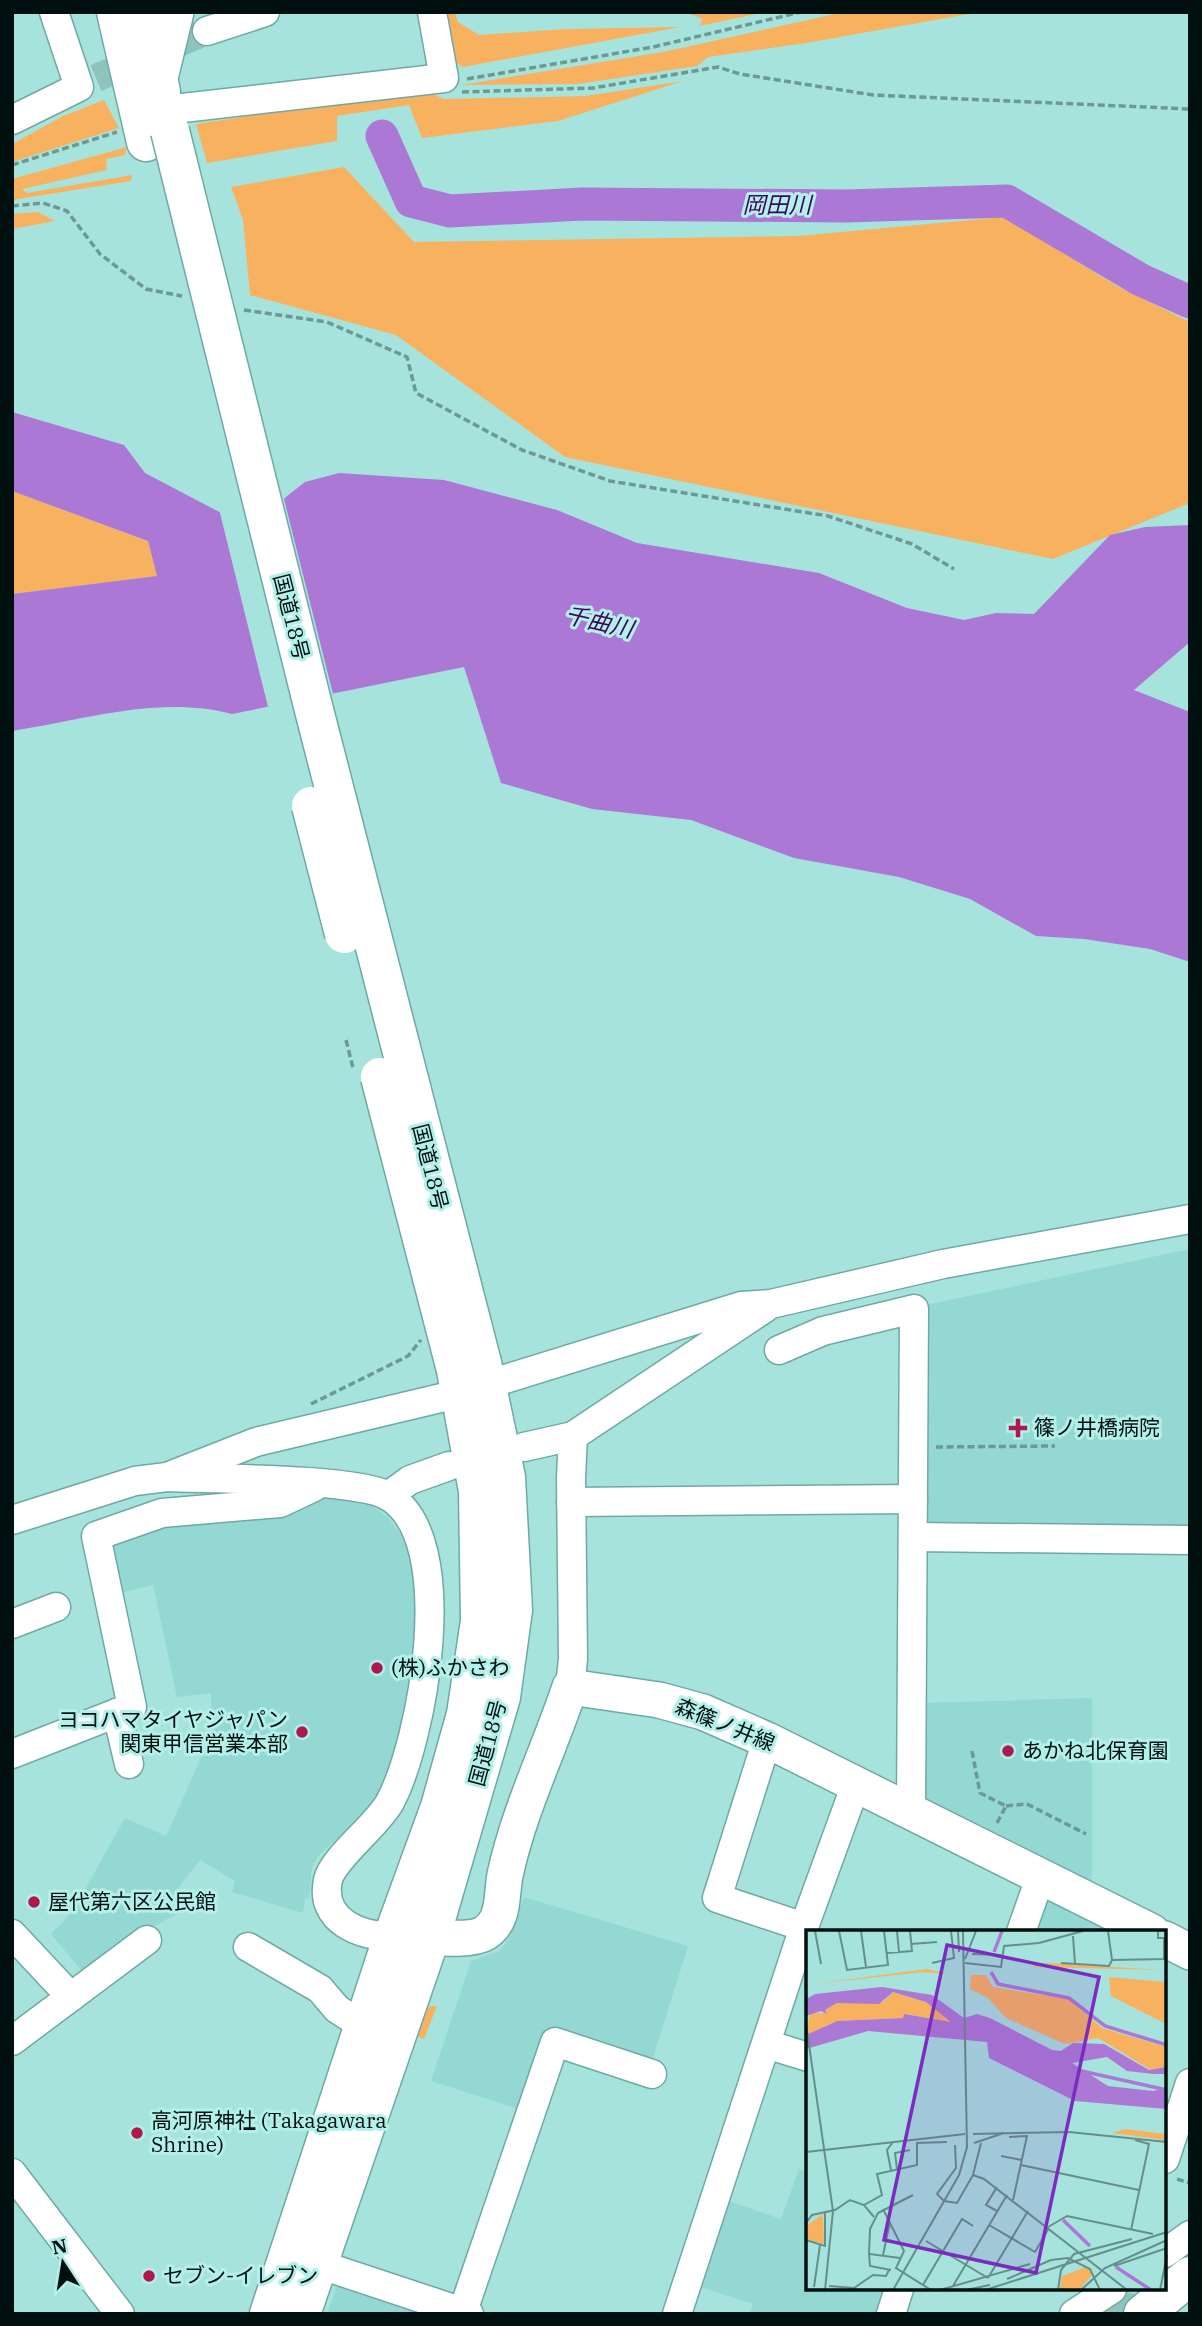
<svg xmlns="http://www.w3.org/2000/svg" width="1202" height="2326" viewBox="0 0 1202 2326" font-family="'IBM Plex Serif','Noto Sans JP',serif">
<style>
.built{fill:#93d8d2}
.green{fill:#f8b25f}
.water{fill:#ac78d5}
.pier{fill:#a7e3dd}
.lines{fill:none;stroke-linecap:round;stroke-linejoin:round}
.river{stroke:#ac78d5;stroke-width:33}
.minor-tunnel{stroke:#8ec3be;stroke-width:28;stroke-dasharray:28 14;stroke-linecap:butt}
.minor-casing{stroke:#6fa9a4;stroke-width:31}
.major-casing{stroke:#6fa9a4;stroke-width:38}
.highway-casing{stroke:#6fa9a4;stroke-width:41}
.path{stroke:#6c9994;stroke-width:3.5;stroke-dasharray:7 3.5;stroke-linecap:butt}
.minor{stroke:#fff;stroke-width:28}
.major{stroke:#fff;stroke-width:35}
.highway{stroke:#fff;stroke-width:38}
.highway-bridge-casing{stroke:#6fa9a4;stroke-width:41;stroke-linecap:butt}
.highway-bridge{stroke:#fff;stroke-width:38}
.poi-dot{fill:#ac194a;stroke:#b4f0ea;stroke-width:2.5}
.labels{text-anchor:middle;stroke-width:6;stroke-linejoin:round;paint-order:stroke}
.street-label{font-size:21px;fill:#00100e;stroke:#b4f0ea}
.poi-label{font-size:21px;fill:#00100e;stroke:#b4f0ea;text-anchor:start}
.water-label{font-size:23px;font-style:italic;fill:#3d045c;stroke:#b4f0ea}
.inset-river{fill:none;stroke:#ac78d5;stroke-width:3.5}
.inset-road{fill:none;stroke:#648f8a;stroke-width:2}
.view{fill:#7b2cbf;fill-opacity:0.15;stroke:#7b2cbf;stroke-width:3.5}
.inset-edge{fill:none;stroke:#00100e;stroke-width:3.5}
</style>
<rect width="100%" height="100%" fill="#a7e3dd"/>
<g class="built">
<path d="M1190 1249V1532L935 1531 919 1521 921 1306Z"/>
<path d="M360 1498 388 1517 406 1542 411 1557 417 1605 413 1674 393 1769 370 1809 319 1855 312 1867 309 1898 305 1899 303 1913 232 1892 235 1881 200 1860 167 1902 179 1913 156 1925 87 1977 51 1934 73 1911 125 1818 166 1836 212 1734 211 1693 177 1697 153 1585 115 1594 103 1541 161 1520 301 1500Z"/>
<path d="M1092 1698V1883L923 1799 922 1703Z"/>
<path d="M1043 1894 1133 1932H1029Z"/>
<path d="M524 1897 688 1946 650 2067 551 2036 525 2111 431 2081 471 1961 499 1951 508 1940Z"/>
<path d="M799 2169 808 2172V2289H888L879 2314H750L753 2304 691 2284 720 2198 781 2219Z"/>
<path d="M339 2281 444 2314H327Z"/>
</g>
<g class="green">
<path d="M442 12H455L458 22 479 35 566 29 680 27 463 67 446 57Z"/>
<path d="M685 12H766L699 26 703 19Z"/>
<path d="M844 12H980L806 43 708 57 697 66 578 84 461 85 663 52Z"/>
<path d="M683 81 558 121 422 138 409 105 337 116V141L207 163 196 124 423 90 444 99 585 96Z"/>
<path d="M104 100 119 128 12 162V144L63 116Z"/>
<path d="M127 147 125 155 106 159 107 170 22 189 27 193 132 175 131 181 12 200V179Z"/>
<path d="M344 167 414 242 798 236 1004 217 1117 286 1190 322V503L1053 559 565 457 396 335 250 295 243 220 231 187Z"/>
<path d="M38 212 55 221 12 229V214Z"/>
<path d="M12 491 148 541 157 576 12 594Z"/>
<path d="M432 2006H437L424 2039 409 2033 417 2011Z"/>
<path d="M1139 2289H1151L1117 2314H1087L1100 2306 1134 2299Z"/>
</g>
<path class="water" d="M12 412 124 445 145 473 248 527 305 482 339 473 444 480 557 510 637 543 819 573 907 608 964 620 996 613 1034 614 1110 535 1145 527 1190 525V642L1134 690 1190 712V962L1150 949 1084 939 1036 936 970 899 899 877 794 858 691 820 592 809 501 783 464 667 232 714C159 695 85 720 12 731V594L157 576 148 541 12 491Z"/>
<path class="pier" d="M283 495 334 698 269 711 219 509 248 523Z"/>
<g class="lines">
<path class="river" d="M382 136 411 201 450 211 583 204 846 206 1007 201 1141 280 1190 302"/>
<g class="minor-tunnel">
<path d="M96 78 207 31"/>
<path d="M1117 2314 1124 2291"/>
</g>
<defs>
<g id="minor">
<path d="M207 31 265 12"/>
<path d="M165 110 444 78 432 12"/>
<path d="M12 120 79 87 54 12"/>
<path d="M779 1350 823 1331 914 1309 911 1813"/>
<path d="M502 1380 741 1306 771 1304 943 1264 1190 1219"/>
<path d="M524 1447 573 1436 765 1308"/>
<path d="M167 1477C210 1479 357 1478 388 1496 461 1538 422 1742 390 1802 376 1827 333 1858 328 1880 319 1921 361 1937 393 1936"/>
<path d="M388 1496 410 1480 449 1466"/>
<path d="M571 1502 913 1499"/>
<path d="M12 1520 135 1481 167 1477 256 1442 445 1397"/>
<path d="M913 1537 1190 1540"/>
<path d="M12 1624 56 1607"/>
<path d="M570 1687 573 1659 571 1477 573 1436"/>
<path d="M117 1713 129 1764"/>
<path d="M767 1740 717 1898 804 1927"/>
<path d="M12 1754 132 1707 96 1536 162 1513 280 1503 314 1487"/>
<path d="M1021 1932 1040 1878"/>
<path d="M12 1934 71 1997"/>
<path d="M248 1947 320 1989 337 2009 365 2027"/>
<path d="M12 2041 147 1940"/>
<path d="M766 2044 808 2057"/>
<path d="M1165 2159 1190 2083"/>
<path d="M12 2173 120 2314"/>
<path d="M1165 2253 1190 2235"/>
<path d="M318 2264 469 2314"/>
<path d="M462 2314 555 2042 652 2074"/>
<path d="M677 2314 804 1927 856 1784"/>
<path d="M891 2314 899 2289"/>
<path d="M1074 2314 1112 2289"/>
</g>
<g id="major">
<path d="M159 82 176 12"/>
<path d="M405 1936C425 1936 469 1943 485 1933 505 1920 501 1896 505 1875 519 1810 549 1750 570 1687L659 1700 703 1712 767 1740 1152 1932"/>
<path d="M1165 1939 1190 1952"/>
</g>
<g id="highway">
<path d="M116 12 146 142"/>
<path d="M145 12 161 92"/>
<path d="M269 2314 393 1936 440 1807 466 1714 480 1621 478 1491 456 1370"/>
<path d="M301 2314 431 1936 501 1697 513 1610 506 1477 482 1363"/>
<path d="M1143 2314 1190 2276"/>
</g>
</defs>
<use href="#minor" class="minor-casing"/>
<use href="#major" class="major-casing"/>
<use href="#highway" class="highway-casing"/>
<g class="path">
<path d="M467 79 653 47 801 12"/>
<path d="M462 92 593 88 718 67 740 74 873 95 1190 109"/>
<path d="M12 165 117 132"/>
<path d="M12 206 43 203 67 211 100 254 146 289 182 296"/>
<path d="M244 310 327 322 407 357 416 393 522 450 610 481 828 516 912 544 954 569"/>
<path d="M346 1040 353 1068"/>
<path d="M311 1404 408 1356 421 1340"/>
<path d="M936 1447 1055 1446"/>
<path d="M972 1751 980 1793 1006 1806 996 1825"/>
<path d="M1006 1806 1027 1804 1086 1834"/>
<path d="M1177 2179 1190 2183"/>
</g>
<use href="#minor" class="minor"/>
<use href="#major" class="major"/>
<use href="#highway" class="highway"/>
<defs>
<g id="highway-bridge">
<path d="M170 131 313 706 482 1363"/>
<path d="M311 806 344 934"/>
<path d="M380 1077 456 1370"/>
</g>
</defs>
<use href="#highway-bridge" class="highway-bridge-casing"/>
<use href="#highway-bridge" class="highway-bridge"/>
</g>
<g class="poi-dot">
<path d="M1014.5 1417.5h7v7h7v7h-7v7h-7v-7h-7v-7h7z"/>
<circle cx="377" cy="1668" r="7"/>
<circle cx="302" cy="1732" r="7"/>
<circle cx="1008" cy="1751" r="7"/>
<circle cx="34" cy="1902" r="7"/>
<circle cx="137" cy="2133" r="7"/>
<circle cx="149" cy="2276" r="7"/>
</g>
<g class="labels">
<g class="street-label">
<text transform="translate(291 617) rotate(76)" y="7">国道18号</text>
<text transform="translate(430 1167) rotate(76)" y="7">国道18号</text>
<text transform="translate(725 1725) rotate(22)" y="7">森篠ノ井線</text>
<text transform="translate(488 1743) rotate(-75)" y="7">国道18号</text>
</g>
<g class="poi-label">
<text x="1034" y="1435">篠ノ井橋病院</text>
<text x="391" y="1675">(株)ふかさわ</text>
<text x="288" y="1727" text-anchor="end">ヨコハマタイヤジャパン<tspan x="288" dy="24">関東甲信営業本部</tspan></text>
<text x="1022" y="1758">あかね北保育園</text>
<text x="48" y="1909">屋代第六区公民館</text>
<text x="151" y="2128">高河原神社 (Takagawara<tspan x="151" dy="24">Shrine)</tspan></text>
<text x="163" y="2283">セブン-イレブン</text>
</g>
<g class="water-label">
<text x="777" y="213">岡田川</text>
<text transform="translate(599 622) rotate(13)" y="8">千曲川</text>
</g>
</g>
<g transform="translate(806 1930)">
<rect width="360" height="360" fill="#a7e3dd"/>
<path d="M225 33H242L357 40 229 37ZM121 39 142 44 117 42 7 54ZM165 45H180L187 57 262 69 296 98 360 117V137L345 140 292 108 259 114 200 88 182 68 164 59ZM303 47 360 52V94L305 66ZM87 62 120 72 145 88V92L99 84 97 88 31 91 0 105 4 83H21L19 80 31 73 77 72ZM319 199 360 204V210L306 203ZM17 284 18 314 0 309V296ZM280 337 287 344 273 360H254L256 346Z" fill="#f8b25f"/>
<path d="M76 57 126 65 158 88 171 84 184 88 246 120 255 121 267 113 298 114 343 140 360 137V144H348L321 141 301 127 266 133 302 156 347 161 360 158V179L269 171 183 128 181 112 62 101 0 119V105L31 91 97 88 98 84 145 92 120 72 87 62 73 74 31 73 19 80 21 84 15 81 0 86V69L9 64Z" fill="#ac78d5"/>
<path class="inset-river" d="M188 22 196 1M185 42 192 54 263 68 299 96 361 115M271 140 361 160M257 290 284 316M310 337 345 360"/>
<path class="inset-road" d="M9 1 15 34M33 1 41 40 82 35 78 1M55 1 60 37M91 1 93 22M152 1 153 22M302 1 306 30M267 6 269 34M105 14 131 12M81 23 106 21 104 1M166 24 195 25M159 29 170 1M126 33 148 28 145 1M159 33 195 37 198 16 233 13 277 1M255 33 303 36 306 30 358 29V8H352V1M0 94 27 281 19 360M167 204 263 202 361 212M203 207 221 206 207 270M168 213 198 203M0 222 159 204M195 226 216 230M215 235 333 260M91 239 89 223 104 220M85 240 81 220 87 212M167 245 175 213M138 271 131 264 150 238 149 215M138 271 151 273 167 245 178 249 321 360M58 275 76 265 71 244 111 235V213L141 212M77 279 98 321 90 338 125 360M191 281 180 275 191 257M0 293 6 285 29 280 44 270 58 275 68 287M183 295 229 322 243 298M242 297 261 286 347 304M325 300 343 214 329 210M0 310 19 316V282M120 311 182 348M63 324 64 336 85 340M77 325 84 292M94 328 63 324 64 299 72 283 107 265M308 336 361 318M182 348 222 281M201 349 245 330 262 328 284 339 294 360M117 355 156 289 167 296M23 356 48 358 67 345 80 346 83 340M147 356 201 265M8 357 14 315M87 360 153 245 161 217 157 1M134 360 224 334M160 360 184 355M179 360 361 302M252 360 255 340 268 324 326 309M275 360 299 338 361 310M354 360 361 325"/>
<path class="view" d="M141 15 293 47 230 343 78 310Z"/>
<rect width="360" height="360" class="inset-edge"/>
</g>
<rect width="1202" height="2326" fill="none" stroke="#00100e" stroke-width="28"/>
<g transform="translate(63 2263) rotate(348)" stroke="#b4f0ea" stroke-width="5" paint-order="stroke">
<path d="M0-5L12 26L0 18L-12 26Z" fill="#00100e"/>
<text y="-10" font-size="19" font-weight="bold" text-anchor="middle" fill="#00100e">N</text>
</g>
</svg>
